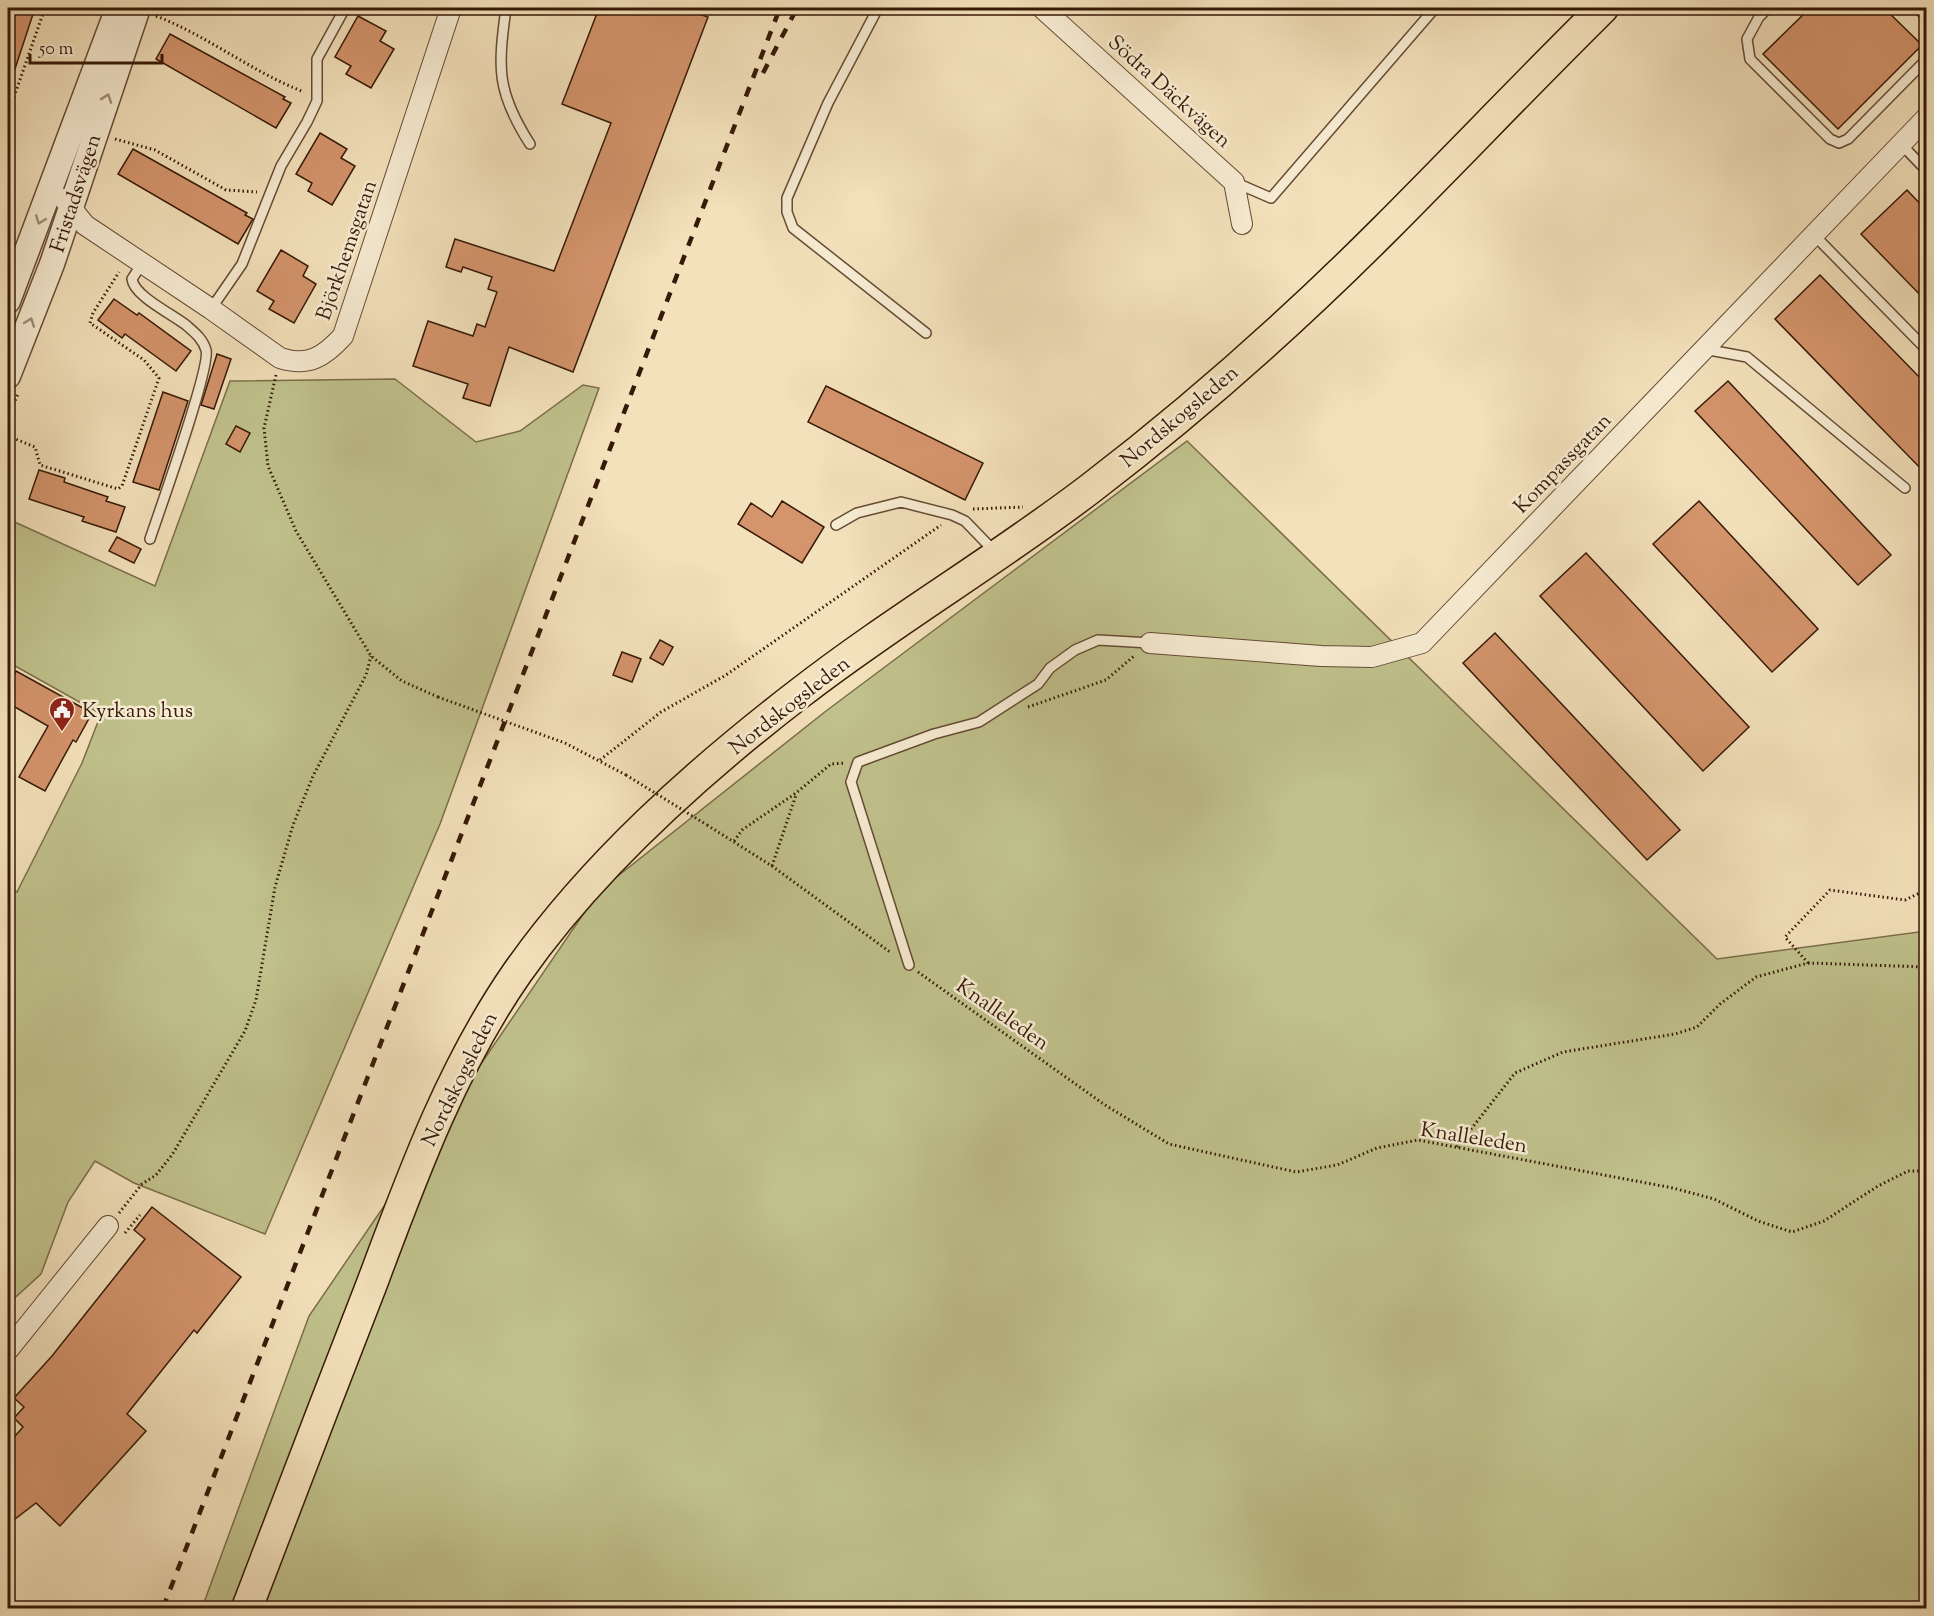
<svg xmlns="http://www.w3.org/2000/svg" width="1934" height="1616" viewBox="0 0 1934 1616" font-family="'Sorts Mill Goudy',serif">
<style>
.green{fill:#c0c18c;stroke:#7b6d4a;stroke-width:1.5}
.building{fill:#d4946c;stroke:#361907;stroke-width:1.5}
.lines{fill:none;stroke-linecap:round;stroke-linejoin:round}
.service-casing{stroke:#654b34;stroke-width:12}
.minor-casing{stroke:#654b34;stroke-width:22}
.tertiary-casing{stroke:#654b34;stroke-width:27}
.primary-casing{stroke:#361907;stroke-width:33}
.path{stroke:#361907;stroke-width:3;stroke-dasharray:1.5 3;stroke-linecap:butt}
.service{stroke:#f7ecd3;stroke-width:9}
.minor{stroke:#f7ecd3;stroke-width:20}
.tertiary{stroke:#f7ecd3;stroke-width:24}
.primary{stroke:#f3e1bb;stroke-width:30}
.rail{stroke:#361907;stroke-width:4.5;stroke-dasharray:10 10;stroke-linecap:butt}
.path-bridge{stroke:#361907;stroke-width:3;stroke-dasharray:1.5 3;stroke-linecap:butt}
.oneway{stroke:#a08d77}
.labels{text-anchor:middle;stroke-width:5;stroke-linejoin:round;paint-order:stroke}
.street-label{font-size:21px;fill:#361907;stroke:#f7ecd3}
.poi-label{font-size:21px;fill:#361907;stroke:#f7ecd3;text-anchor:start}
</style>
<rect width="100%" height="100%" fill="#f3e1bb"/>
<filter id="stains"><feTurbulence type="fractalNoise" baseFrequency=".00333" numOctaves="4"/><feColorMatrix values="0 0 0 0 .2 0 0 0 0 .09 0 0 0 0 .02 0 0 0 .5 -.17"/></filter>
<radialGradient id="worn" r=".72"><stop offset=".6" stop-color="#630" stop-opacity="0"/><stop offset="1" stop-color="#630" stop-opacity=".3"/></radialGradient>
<g class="green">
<path d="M395 379 476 442 520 431 583 385 599 388 440 824 265 1234 134 1183 95 1161 68 1202 41 1274 8 1304V887L17 892 82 763 101 714 8 662V519L155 586 230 381Z"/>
<path d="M1187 441 1717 959 1926 931V1608H202L309 1316 599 891 826 711Z"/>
</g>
<g class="building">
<path d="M8 8H35L10 84H8Z"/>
<path d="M599 8H681L708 17 573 372 509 347 490 406 463 398 468 384 413 366 428 321 473 336 477 324 485 327 497 292 488 289 492 277 463 267 461 272 446 267 455 239 554 271 611 123 562 104Z"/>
<path d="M1810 8H1884L1922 45 1838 129 1763 54Z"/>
<path d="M358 16 386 31 380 41 394 49 371 88 346 74 351 66 335 57Z"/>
<path d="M170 34 285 97 283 99 291 103 276 128 156 59Z"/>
<path d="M320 133 347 149 341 158 355 166 332 205 308 191 312 183 296 174Z"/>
<path d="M133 149 247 213 245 215 253 219 238 244 118 174Z"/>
<path d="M1907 190 1926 210V301L1861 234Z"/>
<path d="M281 250 308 266 303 276 316 284 294 323 269 309 274 301 257 291Z"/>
<path d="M1820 275 1926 384V474L1775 319Z"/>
<path d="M114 299 137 315 139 313 191 351 176 371 125 334 122 338 98 320Z"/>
<path d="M217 354 231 359 214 409 201 405Z"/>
<path d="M1728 381 1891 555 1858 585 1695 411Z"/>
<path d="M826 386 983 463 965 500 808 422Z"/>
<path d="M163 392 188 401 159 490 133 482Z"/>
<path d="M236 426 250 433 240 452 226 444Z"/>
<path d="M39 470 65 478 64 482 108 497 106 501 125 507 116 532 82 521 84 517 29 499Z"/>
<path d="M782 501 824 527 802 563 738 524 751 503 772 517Z"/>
<path d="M1699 501 1818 629 1772 672 1653 544Z"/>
<path d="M117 537 141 549 134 563 109 551Z"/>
<path d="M1586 553 1749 727 1703 771 1540 596Z"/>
<path d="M1495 633 1680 830 1647 860 1463 663Z"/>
<path d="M660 640 673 647 663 665 650 658Z"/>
<path d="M622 652 641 659 632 682 613 675Z"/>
<path d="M16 671 92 713 76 742 73 740 45 791 19 777 48 726 8 703V687Z"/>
<path d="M152 1207 241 1277 197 1333 194 1330 127 1414 146 1431 60 1526 36 1503 15 1519 8 1512V1444L23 1427 14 1418 24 1407 14 1398 52 1356 145 1239 134 1230Z"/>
</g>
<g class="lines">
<defs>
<g id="service">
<path d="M506 8C498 68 496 91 530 144"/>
<path d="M878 8 828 103 787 198V212L793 228 926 333"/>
<path d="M1768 8 1759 17 1747 39 1750 59 1830 139 1839 143 1848 139 1926 60"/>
<path d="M1918 8 1926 17"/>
<path d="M1901 144 1926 170"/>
<path d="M1234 182 1271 198 1435 8"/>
<path d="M1814 235 1926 349"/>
<path d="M143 262 132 279C134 296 172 314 186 325 194 332 203 339 206 350 211 367 159 512 150 539"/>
<path d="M211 309 242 264 281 166 307 122 317 101V59L345 8"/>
<path d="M1704 349 1747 357 1905 488"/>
<path d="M836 525 857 513 901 502 952 515 965 521 995 552"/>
<path d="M909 965 851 782 858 762 934 734 979 722 1038 684 1050 668 1075 650 1098 640 1150 643"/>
</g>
<g id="minor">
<path d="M1042 8 1234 182 1242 224"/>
<path d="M64 199 85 225 211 309 280 358C308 367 324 357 343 336L451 8"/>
<path d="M1150 643 1321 656 1372 657 1422 643 1926 118"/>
<path d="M8 1350 108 1226"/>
</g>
<g id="tertiary">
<path d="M8 301 118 8"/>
<path d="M8 376 52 264 138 8"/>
</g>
<path id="primary" d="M247 1608C288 1501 329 1393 371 1286 411 1179 451 1068 517 973 592 866 696 773 800 693 894 620 997 560 1091 488 1194 409 1292 322 1383 231 1457 157 1529 81 1603 8"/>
</defs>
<use href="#service" class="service-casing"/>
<use href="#minor" class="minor-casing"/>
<use href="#tertiary" class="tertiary-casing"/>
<use href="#primary" class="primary-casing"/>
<g class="path">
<path d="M156 16C208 36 252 72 304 92"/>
<path d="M8 114 45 8"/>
<path d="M115 139 155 150 226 190 257 192"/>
<path d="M276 375 264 428 268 466 296 531 371 656 402 681 438 697"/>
<path d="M8 417 18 394"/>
<path d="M8 436 35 447 40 465 118 489 122 486 159 378 144 360 90 323 93 313 119 272"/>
<path d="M973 509 1023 507"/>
<path d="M1028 707 1106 680 1134 656"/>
<path d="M565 743 626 775"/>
<path d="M600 760 661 712 726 675 941 525"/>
<path d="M707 825 772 866 890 952"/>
<path d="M734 841 742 830 796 793 831 764 845 763"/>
<path d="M772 866 796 795"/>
<path d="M1808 963 1926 967"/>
<path d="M918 972 1105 1105 1169 1144 1296 1172 1337 1165 1377 1148 1418 1140 1673 1188 1714 1199 1758 1221 1792 1232 1824 1221 1878 1186 1908 1171H1926"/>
<path d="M1457 1147 1515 1073 1563 1052 1675 1034 1697 1027 1720 1004 1756 977 1808 963 1785 937 1830 890 1905 900 1926 890"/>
<path d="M119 1213 142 1184 156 1175 172 1155 245 1031 256 1000 275 887 293 825 313 776 366 675 371 656"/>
<path d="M125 1233 140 1215"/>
<path d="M8 1375 14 1367"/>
</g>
<use href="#service" class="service"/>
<use href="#minor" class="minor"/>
<use href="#tertiary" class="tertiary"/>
<use href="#primary" class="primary"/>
<g class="rail">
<path d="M763 73 797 8"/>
<path d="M163 1608 780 8"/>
</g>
<g class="path-bridge">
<path d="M438 697 565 743"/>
<path d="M626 775 707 825"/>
</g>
</g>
<defs><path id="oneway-chevron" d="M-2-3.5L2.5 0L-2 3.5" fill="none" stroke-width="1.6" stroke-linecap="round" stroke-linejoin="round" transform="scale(1.5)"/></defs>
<g class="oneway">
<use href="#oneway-chevron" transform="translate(107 98) rotate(-71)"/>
<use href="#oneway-chevron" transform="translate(40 220) rotate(111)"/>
<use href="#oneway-chevron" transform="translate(30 322) rotate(-70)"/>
</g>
<defs>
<symbol id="civic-pin" viewBox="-11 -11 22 30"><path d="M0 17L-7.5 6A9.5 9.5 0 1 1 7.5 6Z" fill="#8f2418" stroke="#f7ecd3"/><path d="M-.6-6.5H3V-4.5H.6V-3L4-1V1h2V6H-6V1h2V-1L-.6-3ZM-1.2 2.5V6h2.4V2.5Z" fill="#fff"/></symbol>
</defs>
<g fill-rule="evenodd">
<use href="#civic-pin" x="47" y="695" width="30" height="40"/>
</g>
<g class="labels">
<g class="street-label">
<text transform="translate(1170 91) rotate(42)" y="7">Södra Däckvägen</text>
<text transform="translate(75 193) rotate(-72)" y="7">Fristadsvägen</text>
<text transform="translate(346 250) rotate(-71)" y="7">Björkhemsgatan</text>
<text transform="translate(1179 416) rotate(-40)" y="7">Nordskogsleden</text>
<text transform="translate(1562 463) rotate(-46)" y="7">Kompassgatan</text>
<text transform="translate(789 705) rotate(-38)" y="7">Nordskogsleden</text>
<text transform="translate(1003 1014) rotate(35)" y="7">Knalleleden</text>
<text transform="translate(459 1079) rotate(-64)" y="7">Nordskogsleden</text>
<text transform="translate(1474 1137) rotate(9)" y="7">Knalleleden</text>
</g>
<g class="poi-label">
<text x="82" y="717">Kyrkans hus</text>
</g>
</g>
<rect width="1934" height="1616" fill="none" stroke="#f3e1bb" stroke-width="30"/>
<rect x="9" y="9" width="1916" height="1598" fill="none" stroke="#361907" stroke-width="3"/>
<rect x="15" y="15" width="1904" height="1586" fill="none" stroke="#361907" stroke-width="1.5"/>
<path d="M30 54v9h132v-9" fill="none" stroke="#361907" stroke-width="3"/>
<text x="39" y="54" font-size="18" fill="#361907" stroke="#f7ecd3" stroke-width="4.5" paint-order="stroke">50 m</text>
<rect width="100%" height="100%" filter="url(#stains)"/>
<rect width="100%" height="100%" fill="url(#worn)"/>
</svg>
